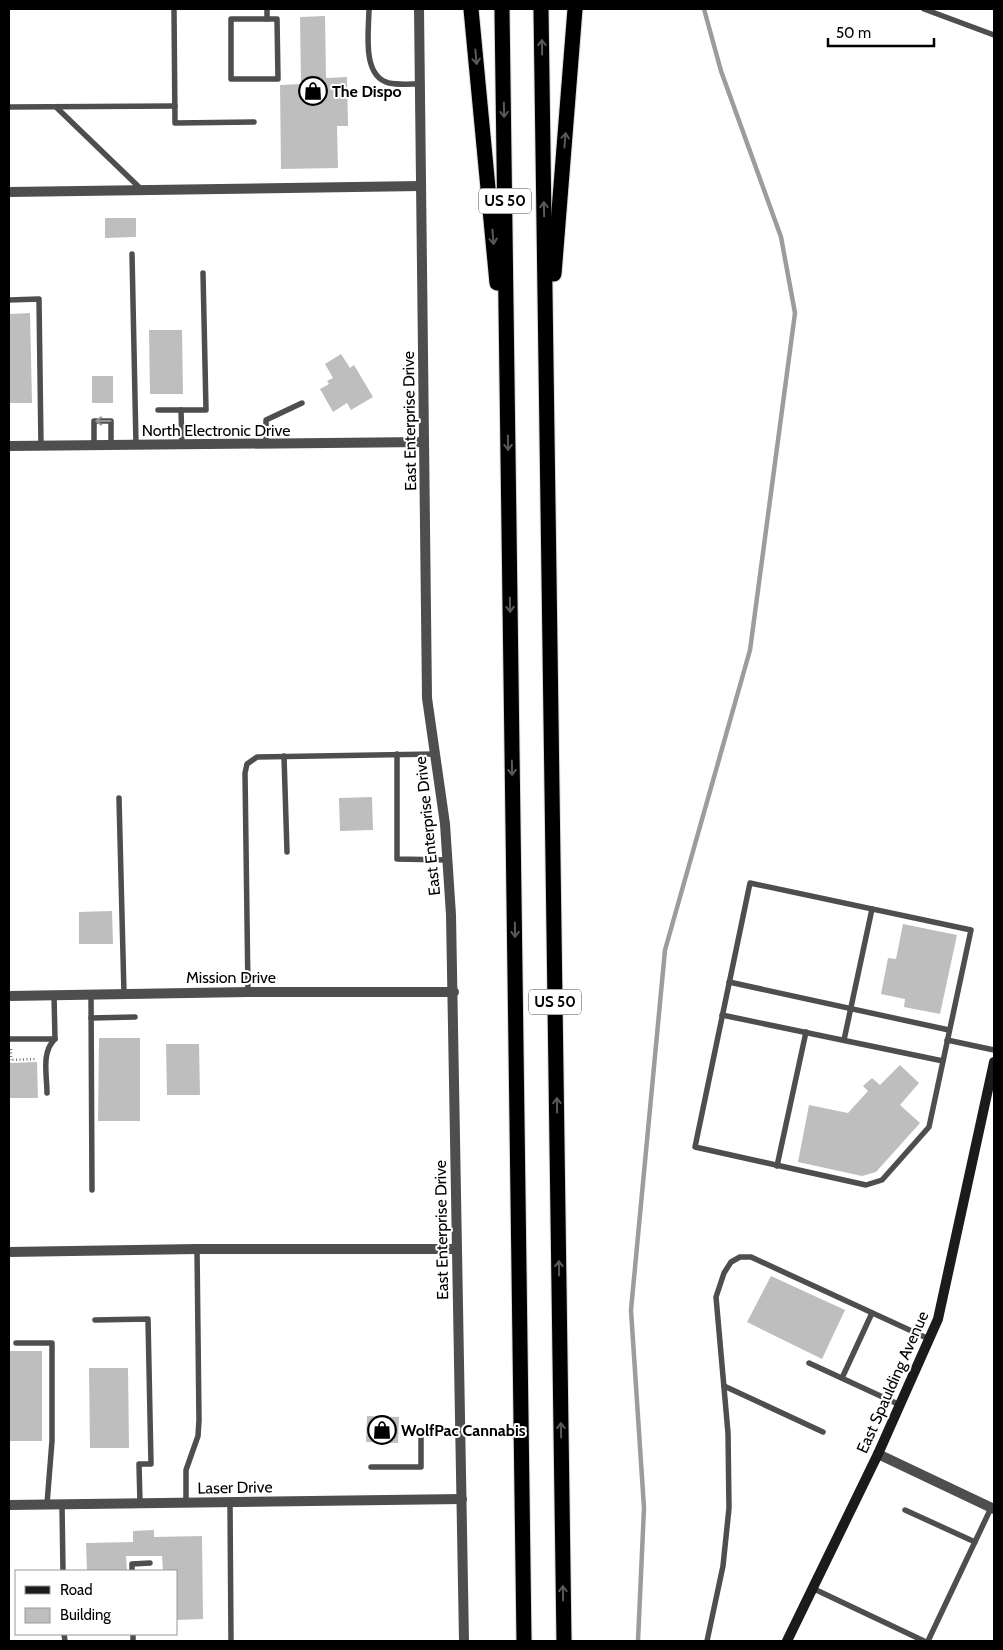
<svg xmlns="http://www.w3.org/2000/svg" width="1003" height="1650" viewBox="0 0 1003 1650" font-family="Cabin,sans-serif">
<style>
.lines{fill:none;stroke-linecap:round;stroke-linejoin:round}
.stream{stroke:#9c9c9c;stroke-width:4.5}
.building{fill:#bebebe}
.highway-casing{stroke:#dbdbdb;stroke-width:17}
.path{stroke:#707070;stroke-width:2.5;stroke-dasharray:1 2.5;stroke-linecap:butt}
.lane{stroke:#4e4e4e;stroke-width:5.5}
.street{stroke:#4e4e4e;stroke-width:10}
.secondary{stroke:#1b1b1b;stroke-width:10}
.highway{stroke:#000;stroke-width:15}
.oneway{stroke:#595959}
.oneway2{stroke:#959595}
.labels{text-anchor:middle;stroke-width:4;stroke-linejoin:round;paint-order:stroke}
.shield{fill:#fff;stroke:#4c4c4c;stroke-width:1}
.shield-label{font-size:15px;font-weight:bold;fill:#000}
.poi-label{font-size:16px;font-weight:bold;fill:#000;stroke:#fff;text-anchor:start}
.street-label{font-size:16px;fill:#000;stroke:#fff}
</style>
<rect width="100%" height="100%" fill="#fff"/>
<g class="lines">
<path class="stream" d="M638 1641 644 1508 631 1310 665 950 750 650 795 313 781 237 721 71 704 9"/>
</g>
<g class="building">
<path d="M325 16 326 78 347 77 348 126H337L338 168 281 169 280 85 301 84 300 17Z"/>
<path d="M105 218H136V237L105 238Z"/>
<path d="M30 313 32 403H9V314Z"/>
<path d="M149 330H182L183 394H150Z"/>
<path d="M341 354 350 368 354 365 373 397 351 410 347 403 333 412 320 389 329 384 327 381 333 378 325 364Z"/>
<rect x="92" y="376" width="21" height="27"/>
<path d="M372 797 373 830 340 831 339 798Z"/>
<path d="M112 911 113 944H79V912Z"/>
<path d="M903 924 957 935 940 1014 904 1007 905 999 881 994 888 958 896 959Z"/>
<path d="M99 1038H140V1121H98Z"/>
<path d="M166 1044H199L200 1095H167Z"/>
<path d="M37 1062 38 1098H9V1063Z"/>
<path d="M900 1065 919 1083 900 1105 920 1123 876 1172 862 1176 798 1162 809 1105 848 1113 868 1091 863 1086 872 1078 880 1085Z"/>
<path d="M771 1276 845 1310 822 1359 747 1322Z"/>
<rect x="9" y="1351" width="33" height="90"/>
<path d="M89 1368H128L129 1448H90Z"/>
<path d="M367 1416 399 1417 398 1443 366 1442Z"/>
<path d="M154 1530V1537L202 1536 203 1619 176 1620V1571H163L162 1556H126L127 1571H87L86 1543 133 1542V1531Z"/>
</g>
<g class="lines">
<defs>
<g id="highway">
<path d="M471 9 497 283"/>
<path d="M502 9 524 1641"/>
<path d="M541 9 564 1641"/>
<path d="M554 274 575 9"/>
</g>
</defs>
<use href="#highway" class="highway-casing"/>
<g class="path">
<path d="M11 1049V1060"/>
<path d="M9 1060 37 1059"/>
</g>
<g class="lane">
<path d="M174 9 175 123 254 122"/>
<path d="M267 9V19"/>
<path d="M369 9C369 30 361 76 389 83 398 85 410 84 420 84"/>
<path d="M924 9 994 35"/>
<path d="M231 19H277L278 79H231Z"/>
<path d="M9 107 175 106"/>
<path d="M56 107 141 189"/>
<path d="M132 254 136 445"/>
<path d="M9 300 39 299 41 446"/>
<path d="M158 410H181L182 445"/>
<path d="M181 410H206L203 273"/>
<path d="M266 444V420L302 403"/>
<path d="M94 445V421H111V445"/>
<path d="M397 754V859L448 860"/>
<path d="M284 756 287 852"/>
<path d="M119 798 124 994"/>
<path d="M750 883 971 930 929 1127 882 1180 866 1185 695 1147Z"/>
<path d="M729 982 949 1030"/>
<path d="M248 992 245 773 247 764 257 757 435 754"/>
<path d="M91 994 92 1190"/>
<path d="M722 1015 943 1061"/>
<path d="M91 1018 135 1017"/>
<path d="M9 1039H55L54 995"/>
<path d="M844 1040 872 909"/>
<path d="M947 1040 994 1050"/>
<path d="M47 1093C47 1075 41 1052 55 1039"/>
<path d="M777 1166 806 1032"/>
<path d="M95 1320 148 1319 151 1464H139L140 1503"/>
<path d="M16 1343H52V1441L47 1504"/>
<path d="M809 1363 900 1405"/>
<path d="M842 1378 872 1313"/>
<path d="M724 1386 823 1432"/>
<path d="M371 1467H421V1431H462"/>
<path d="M186 1502V1470L198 1436 199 1420 197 1249"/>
<path d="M230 1502 231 1641"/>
<path d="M62 1505 63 1571"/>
<path d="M905 1510 975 1542"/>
<path d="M132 1571V1564L150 1563"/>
<path d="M812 1588 924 1641"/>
<path d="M64 1634 65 1641"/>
<path d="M133 1634V1641"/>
<path d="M707 1641 723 1566 729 1508 728 1433 716 1297 724 1273 731 1262 740 1257H751L929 1339"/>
<path d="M928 1641 991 1508"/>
</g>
<g class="street">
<path d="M419 9 427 698 445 824 451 915 464 1641"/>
<path d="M9 192 421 186"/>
<path d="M9 446 424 442"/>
<path d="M9 996 248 992H454"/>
<path d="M9 1252 197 1249H456"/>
<path d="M878 1454 994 1509"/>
<path d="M9 1505 462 1499"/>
</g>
<path class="secondary" d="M787 1641 878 1454 938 1319 994 1062"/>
<use href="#highway" class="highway"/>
</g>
<defs><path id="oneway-shaft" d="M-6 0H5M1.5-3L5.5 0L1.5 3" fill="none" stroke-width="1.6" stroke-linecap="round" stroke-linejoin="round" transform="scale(1.25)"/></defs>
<g class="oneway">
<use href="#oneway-shaft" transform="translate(542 47) rotate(-91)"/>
<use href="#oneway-shaft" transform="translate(476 57) rotate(85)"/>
<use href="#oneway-shaft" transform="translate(504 110) rotate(89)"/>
<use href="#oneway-shaft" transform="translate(565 140) rotate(-85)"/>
<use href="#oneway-shaft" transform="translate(544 209) rotate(-91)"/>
<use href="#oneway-shaft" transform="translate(493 237) rotate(85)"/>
<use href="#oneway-shaft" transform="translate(508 443) rotate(89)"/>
<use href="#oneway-shaft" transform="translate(510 605) rotate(89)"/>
<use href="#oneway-shaft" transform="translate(512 768) rotate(89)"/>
<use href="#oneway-shaft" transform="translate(515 930) rotate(89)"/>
<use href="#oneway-shaft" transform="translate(557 1105) rotate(-91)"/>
<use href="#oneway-shaft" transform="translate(559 1268) rotate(-91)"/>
<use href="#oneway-shaft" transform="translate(561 1430) rotate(-91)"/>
<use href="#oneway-shaft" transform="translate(563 1593) rotate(-91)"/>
</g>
<use class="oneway2" href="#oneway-shaft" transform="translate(103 421) rotate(180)"/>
<defs>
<symbol id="shop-ring" viewBox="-11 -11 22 22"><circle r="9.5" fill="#fff" stroke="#000" stroke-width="1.5"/><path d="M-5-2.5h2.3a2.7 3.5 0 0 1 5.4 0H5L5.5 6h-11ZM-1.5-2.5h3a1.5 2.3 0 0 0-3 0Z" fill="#000"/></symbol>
</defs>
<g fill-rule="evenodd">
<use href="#shop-ring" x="297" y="75" width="32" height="32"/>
<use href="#shop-ring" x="366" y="1414" width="32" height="32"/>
</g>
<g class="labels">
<g class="shield">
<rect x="479" y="188.5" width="52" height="25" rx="4"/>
<rect x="529" y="989.5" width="52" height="25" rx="4"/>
</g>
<g class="shield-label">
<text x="505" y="206">US 50</text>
<text x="555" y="1007">US 50</text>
</g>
<g class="poi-label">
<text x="332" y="97">The Dispo</text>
<text x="401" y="1436">WolfPac Cannabis</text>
</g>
<g class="street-label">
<text transform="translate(409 421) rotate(-91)" y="6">East Enterprise Drive</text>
<text x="216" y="436">North Electronic Drive</text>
<text transform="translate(427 826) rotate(-96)" y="6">East Enterprise Drive</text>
<text x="231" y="983">Mission Drive</text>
<text transform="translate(441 1230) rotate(-91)" y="6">East Enterprise Drive</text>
<text transform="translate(892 1382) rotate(-66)" y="6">East Spaulding Avenue</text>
<text transform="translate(235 1487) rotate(-1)" y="6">Laser Drive</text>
</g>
</g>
<rect width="1003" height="1650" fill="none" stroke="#000000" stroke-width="20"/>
<rect x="15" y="1570" width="162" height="65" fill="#ffffff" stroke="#999999"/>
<rect x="25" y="1586" width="25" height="8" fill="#1b1b1b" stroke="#999999"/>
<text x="60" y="1595" font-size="15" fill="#000000">Road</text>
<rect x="25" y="1608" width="25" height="15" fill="#bebebe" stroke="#999999"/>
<text x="60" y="1620" font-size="15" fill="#000000">Building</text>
<path d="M828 38v8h106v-8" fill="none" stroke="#000000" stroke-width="2.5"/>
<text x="836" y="38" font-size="15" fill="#000000" stroke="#ffffff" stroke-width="4" paint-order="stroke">50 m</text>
</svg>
